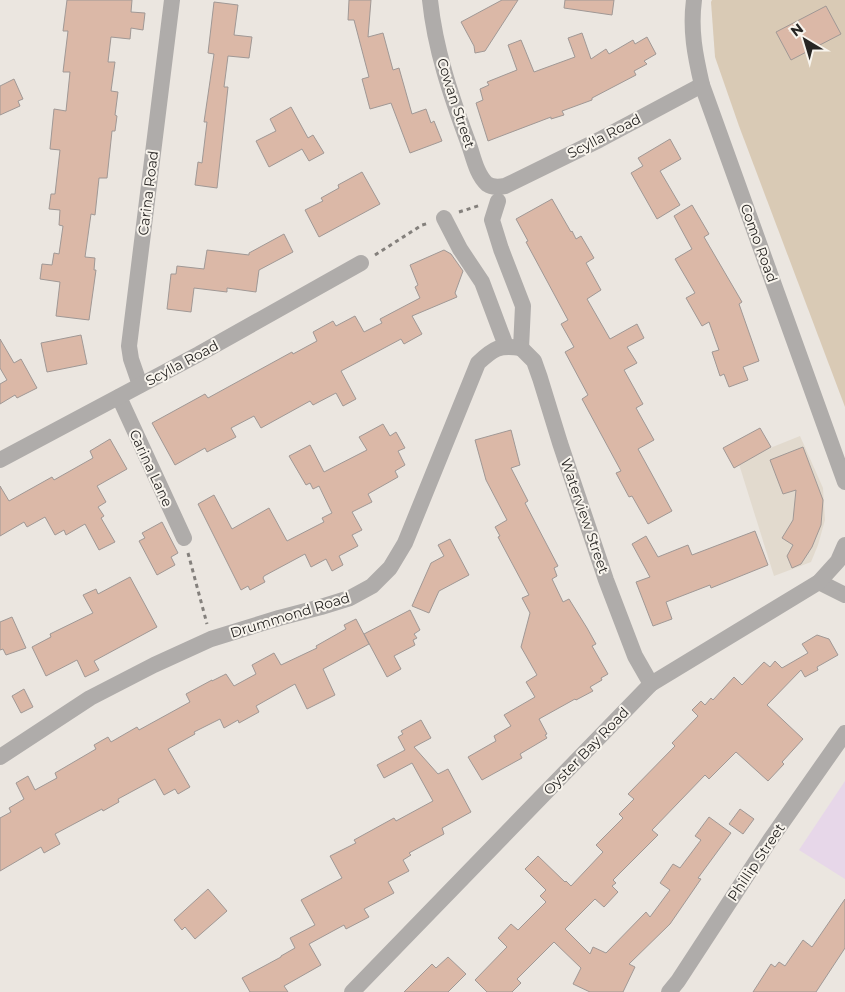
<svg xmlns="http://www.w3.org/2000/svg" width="845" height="992" viewBox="0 0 845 992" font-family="Montserrat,sans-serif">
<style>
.built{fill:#e2dace}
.education{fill:#e7d7e9}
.green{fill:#d9cab5}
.building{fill:#dbb8a7;stroke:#a09895}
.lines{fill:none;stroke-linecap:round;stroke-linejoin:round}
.path{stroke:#84807c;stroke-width:3;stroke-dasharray:4 4;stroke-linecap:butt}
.minor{stroke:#afacaa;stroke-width:16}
.labels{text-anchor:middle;stroke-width:4;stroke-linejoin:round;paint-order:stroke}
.street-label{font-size:14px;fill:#272523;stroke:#f8f4ed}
</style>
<rect width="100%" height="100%" fill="#ebe6e0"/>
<path class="built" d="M800 436 823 488 825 520 818 545 811 562 774 576 738 461Z"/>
<path class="education" d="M845 781V879L799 850Z"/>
<path class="green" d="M712 0H845V407L739 126 715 57 711 2Z"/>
<g class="building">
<path d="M67 0H132L131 12 145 13 143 30 131 28 130 39 111 37 108 62H115L111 91 118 92 115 115 117 116 115 131H112L107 178H99L95 215 91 214 85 257 95 258 94 270H96L89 320 56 316 60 282 40 279 42 264 52 265 54 253 59 254 63 226 59 225 60 210 49 209 51 194H55L60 150 50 149 54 109 66 111 70 72H63L68 31H63Z"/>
<path d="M349 0H371L368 37 383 33 393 70 399 68 412 114 426 109 431 123 434 121 442 141 410 153 391 103 370 109 362 79 369 77 354 20H348Z"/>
<path d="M502 0H518L485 51 475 53 474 46 461 22Z"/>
<path d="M565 0H614L612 15 564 8Z"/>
<path d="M214 2 238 5 234 35 252 37 249 58 228 56 224 87H228L217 188 195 185 198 162 202 163 207 122H204L214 54 208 53Z"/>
<path d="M826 6 841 34 791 60 776 32Z"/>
<path d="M582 33 591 59 606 49 609 54 633 40 635 44 647 37 656 54 644 61 647 64 634 71 636 75 592 98V100L562 111 564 115 551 119V117L488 141 476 103 483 100 480 89 489 85 487 82 517 70 508 45 521 40 534 72 575 57 568 38Z"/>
<path d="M14 79 23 99 18 101 20 106 0 115V86Z"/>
<path d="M291 107 308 138 313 135 324 153 309 161 302 149 269 167 256 141 276 131 270 119Z"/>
<path d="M670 139 681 159 660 171 680 205 657 219 631 173 643 166 638 158Z"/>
<path d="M362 172 380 204 319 237 305 210 323 201 321 198 339 188 338 185Z"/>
<path d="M552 199 571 232 572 231 576 239 581 236 594 258 586 263 601 290 587 299 610 339 637 324 644 338 627 347 637 363 624 370 643 404 636 408 654 440 638 449 672 511 648 524 632 496 629 497 616 473 621 471 582 399 588 395 565 352 574 347 561 324 568 320 526 242 528 241 516 219Z"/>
<path d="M692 205 709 234 704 237 742 302 739 304 759 361 743 367 748 380 729 387 724 374 720 376 712 352 719 350 709 322 702 326 686 298 695 293 675 259 692 249 674 216Z"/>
<path d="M284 234 293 252 259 270 256 292 227 288V292L194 288 191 312 167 309 171 274H176L177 266 204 269 207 250 249 255V253Z"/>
<path d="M444 250 451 254 463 271 455 293 457 297 412 316 422 334 404 344 401 339 341 371 356 399 343 406 336 393 313 405 310 401 261 428 254 416 231 428 236 437 207 452 205 448 175 465 152 423 205 394 208 398 292 352 293 354 317 341 313 332 333 321 336 326 355 316 364 332 382 323 380 319 420 298 415 287 418 285 410 265Z"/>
<path d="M81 335 87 364 47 372 41 343Z"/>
<path d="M0 339 14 363 21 359 37 388 17 398 15 395 0 404V384L7 380 0 368Z"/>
<path d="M383 424 390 436 396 432 405 448 398 451 405 465 395 471 398 477 368 494 372 502 352 512 362 530 352 535 358 546 339 556 343 565 332 571 326 559 311 567 305 554 264 576 263 578 265 582 250 590 248 586 241 590 198 504 214 495 232 529 269 508 287 541 324 522 322 518 332 513 319 486 313 489 310 483 306 485 289 456 310 445 324 472 367 450 359 437Z"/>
<path d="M760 428 771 447 734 468 723 448Z"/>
<path d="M511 430 520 465 511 468 528 501 525 503 558 566 554 568 557 576 552 579 563 602 569 599 587 628 596 644 592 646 608 674 601 678 602 680 590 687 593 691 576 700 575 699 539 719 547 734 545 735 547 738 520 754 522 758 482 780 468 757 496 741 494 736 511 726 504 715 535 697 526 682 537 675 521 647 530 613 522 598 529 595 498 537 500 536 495 527 507 520 486 480 475 440Z"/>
<path d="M110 439 127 469 97 486 106 502 98 507 104 516 101 518 115 542 99 550 85 524 66 535 64 530 55 535 45 517 27 527 24 522 0 536V486L9 501 52 477 54 480 93 458 90 451Z"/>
<path d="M803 447 823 500 821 525 812 547 801 564 792 568 787 556 793 545 782 538 793 520 796 490 783 494 770 460Z"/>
<path d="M162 522 178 553 171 557 175 565 157 575 139 541 145 538 142 533Z"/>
<path d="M755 531 768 565 711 588 710 585 666 602 672 619 653 626 636 582 650 577 632 544 646 536 658 557 688 545 692 555Z"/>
<path d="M450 539 469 575 439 591 429 613 412 606 431 563 444 556 438 545Z"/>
<path d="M130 577 157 627 94 661 99 670 85 677 77 660 46 676 32 647 51 637 50 634 93 613 83 595 96 589 98 594Z"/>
<path d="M410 610 420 630 414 634 417 638 413 640 415 645 394 656 401 669 387 677 364 634Z"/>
<path d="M12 617 26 648 6 655 3 649 0 650V622Z"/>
<path d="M356 619 369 644 323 669 335 695 307 709 295 684 256 706 259 712 239 723 238 720 224 728 220 719 194 732 195 734 168 749 190 787 178 794 175 789 164 795 155 779 118 799 119 802 103 811 102 809 55 834 60 844 44 853 41 847 0 871V818L11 812 9 808 24 799 16 783 28 776 35 790 57 778 55 773 96 749 94 745 108 737 111 742 137 727 139 730 190 702 186 694 212 680V681L226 674 234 686 256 674 252 665 274 653 281 665 317 648 316 646 346 629 344 625Z"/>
<path d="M817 635 829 639 838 655 817 667 818 670 805 677 801 670 767 705 803 739 782 762 784 764 768 781 736 752 709 779 705 775 652 830 658 835 613 880 616 883 612 886 618 892 604 907 595 899 565 929 590 954 593 947 606 953 646 912 650 917 670 890 660 883 673 864 680 868 701 840 695 836 709 817 731 833 698 878 701 879 670 924 629 964 635 967 623 992H590L573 984 581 968 554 942 517 979 521 983 512 992H487L475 980 507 947 498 938 511 924 518 930 546 902 540 896 546 890 525 869 538 856 565 882 566 881 571 886 603 852 596 845 623 818 619 814 634 799 628 794 675 746 672 743 698 716 692 710 701 701 705 705 711 698 713 700 734 677 742 685 764 662 770 667 775 661 782 668 808 653 802 644Z"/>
<path d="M24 689 33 707 21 713 12 696Z"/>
<path d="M421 720 431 738 414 747 438 774 448 769 471 812 442 828 444 834 409 853 411 855 403 860 409 871 388 882 394 893 364 909 369 917 346 929 344 925 309 944 321 965 284 986 288 992H250L242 978 281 957V956L295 948 290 938 315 925 301 900 342 878 330 856 356 843 354 840 394 818 396 821 433 801 412 763 384 778 377 765 405 750 398 737 403 734 401 731Z"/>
<path d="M740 809 754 819 743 834 729 824Z"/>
<path d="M208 889 227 911 195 939 185 927 182 930 174 920Z"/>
<path d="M845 899V948L816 992H753L771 964 775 967 779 962 785 966 803 940 812 947Z"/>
<path d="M448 957 466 974 448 992H404L432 964 436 968Z"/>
</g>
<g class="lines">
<g class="path">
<path d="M459 212 481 205"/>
<path d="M375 255 422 225 429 223"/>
<path d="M188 553 207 624"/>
</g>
<g class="minor">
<path d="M430 0C435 49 451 96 468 142 473 155 476 174 487 184 493 188 499 187 505 186L599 140 702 85"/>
<path d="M694 0C690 30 695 55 702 85L845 482"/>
<path d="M498 201 492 220 501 249 523 306 521 348"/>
<path d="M444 218 460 249 482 282 506 346"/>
<path d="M521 348 534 361 540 378 560 443 606 580 635 656 651 684"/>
<path d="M140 385 131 359 129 346 172 0"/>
<path d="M119 397 184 538"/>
<path d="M0 460 199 354 361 263"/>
<path d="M819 582 845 595"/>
<path d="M0 757 90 698 154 665 211 639 279 618 321 607 350 598 372 586 390 568 405 543 478 363C494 348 499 345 521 348"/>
<path d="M352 992 651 684 819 582 838 561 845 545"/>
<path d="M669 992 678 981 770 840 845 733"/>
</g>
</g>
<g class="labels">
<g class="street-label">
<text transform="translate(456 103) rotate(72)" y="5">Cowan Street</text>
<text transform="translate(604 136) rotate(-27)" y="5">Scylla Road</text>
<text transform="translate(148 193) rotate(-83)" y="5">Carina Road</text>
<text transform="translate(759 243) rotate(70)" y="5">Como Road</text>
<text transform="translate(182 363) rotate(-28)" y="5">Scylla Road</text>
<text transform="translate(151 468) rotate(65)" y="5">Carina Lane</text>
<text transform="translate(585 516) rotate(71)" y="5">Waterview Street</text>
<text transform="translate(290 615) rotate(-17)" y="5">Drummond Road</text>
<text transform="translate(586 751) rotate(-46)" y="5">Oyster Bay Road</text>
<text transform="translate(756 862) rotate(-56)" y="5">Phillip Street</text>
</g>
</g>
<g transform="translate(805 40) rotate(322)" stroke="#f8f4ed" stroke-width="4" paint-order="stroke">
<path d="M0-4L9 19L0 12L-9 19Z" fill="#272523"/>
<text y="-8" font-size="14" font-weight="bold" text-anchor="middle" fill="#272523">N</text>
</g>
</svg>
